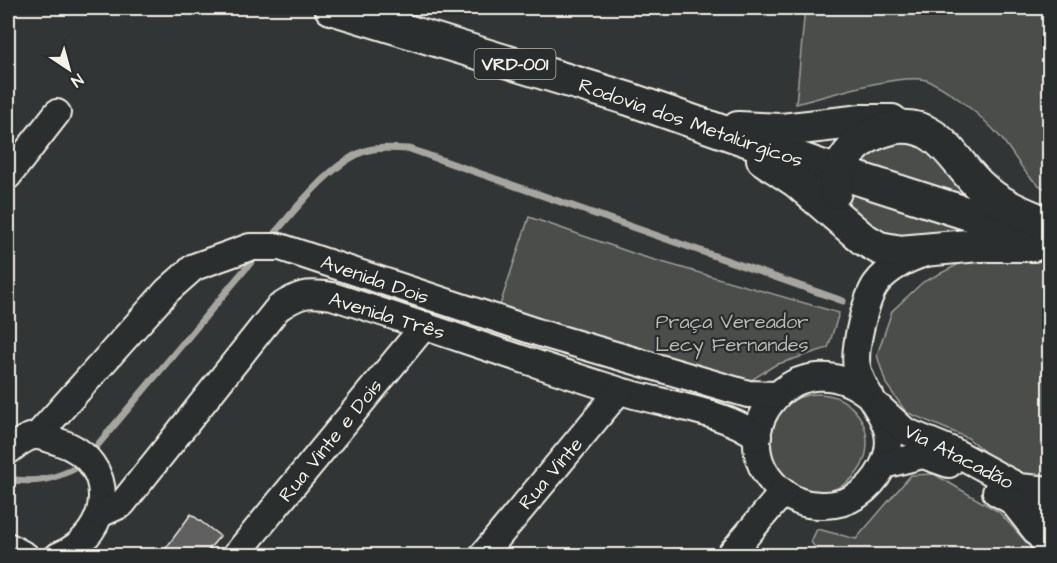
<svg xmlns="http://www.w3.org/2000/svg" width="1057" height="563" viewBox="0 0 1057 563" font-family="'Architects Daughter',sans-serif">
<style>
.green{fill:#4b4d4c;stroke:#a09f9a;stroke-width:1.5}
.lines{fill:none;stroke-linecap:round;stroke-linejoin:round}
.stream{stroke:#a6a5a0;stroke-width:7}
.building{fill:#5f605f;stroke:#f4f1e8;stroke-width:1.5}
.minor-casing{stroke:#f4f1e8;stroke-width:30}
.major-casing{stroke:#f4f1e8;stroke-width:36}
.minor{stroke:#2a2d2e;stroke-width:26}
.major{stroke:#2a2d2e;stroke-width:32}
.labels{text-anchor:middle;stroke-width:4.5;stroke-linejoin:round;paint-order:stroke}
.shield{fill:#2a2d2e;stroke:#b7b6b0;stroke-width:1.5}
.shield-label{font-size:18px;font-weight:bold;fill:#f4f1e8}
.street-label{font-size:20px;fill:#f4f1e8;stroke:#2a2d2e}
.park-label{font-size:20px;fill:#b9b8b1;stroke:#2a2d2e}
</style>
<rect width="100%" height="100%" fill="#323535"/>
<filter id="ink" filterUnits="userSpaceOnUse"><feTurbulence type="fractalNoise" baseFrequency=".0167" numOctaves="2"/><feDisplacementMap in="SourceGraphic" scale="12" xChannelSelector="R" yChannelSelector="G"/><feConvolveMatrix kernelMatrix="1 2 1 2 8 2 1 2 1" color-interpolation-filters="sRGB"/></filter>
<g filter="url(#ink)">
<g class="green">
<path d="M805 8H1049V191C1026 181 1017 157 1001 138 987 121 943 82 921 79 890 76 828 96 796 104Z"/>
<path d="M890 138 924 146 977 200 848 168Z"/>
<path d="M843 181 1002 234 903 244 854 220 843 199Z"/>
<path d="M529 217 641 256 839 313 828 348 775 365 742 386 499 308Z"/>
<path d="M1023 254 1049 263V478L1032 484 1008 472 968 438 906 412 886 384 877 355 892 311 923 282 977 255Z"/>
<circle cx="818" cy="443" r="49"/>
<path d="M934 474 999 512 1038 555H821L811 542 817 529 856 539 911 475Z"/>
</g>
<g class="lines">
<g class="stream">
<path d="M270 239C293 212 336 155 373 149 385 147 398 149 410 149L843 301"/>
<path d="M8 479C35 484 55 479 80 466L257 255"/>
</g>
</g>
<path class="building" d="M191 514 220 536 204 555H176L166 548Z"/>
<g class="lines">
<defs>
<g id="minor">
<path d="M8 176 57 113"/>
<path d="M871 397C798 334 718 433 778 488 791 500 807 506 824 505 850 505 870 490 882 468 905 423 864 403 857 367 853 350 866 298 876 284 887 269 908 258 926 253"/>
<path d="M880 408 905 431 951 450 1019 487 1050 490"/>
<path d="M37 436 167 291 194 267 250 247H280L543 334 748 394 777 395"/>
<path d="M8 451C16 445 26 436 36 436 43 436 52 440 59 442 119 461 114 534 58 556"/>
<path d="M884 465 923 455 949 464"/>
<path d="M996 492 1012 501 1050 512"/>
<path d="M1012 501 1050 549"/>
<path d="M100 514 122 504 278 308C299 294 306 292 332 296 427 326 521 360 617 390 657 403 726 411 758 437"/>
<path d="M8 546 26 556"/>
<path d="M235 556 425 325"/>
<path d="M482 556 619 391"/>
<path d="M729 556 783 492"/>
</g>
<g id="major">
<path d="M331 8 629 99 838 172 1050 240"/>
<path d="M738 128 782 130 862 121H892"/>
<path d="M763 159 796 181 862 238 879 248 900 252 979 245H1033"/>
<path d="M835 192C835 173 845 156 859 143 869 135 880 131 892 128 939 119 953 162 982 188 998 203 1019 212 1039 220"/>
</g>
</defs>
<use href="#minor" class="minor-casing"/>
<use href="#major" class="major-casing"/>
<use href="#minor" class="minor"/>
<use href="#major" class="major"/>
</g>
</g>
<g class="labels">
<rect class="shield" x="474.5" y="49" width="81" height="30" rx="4.5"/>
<g class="shield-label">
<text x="515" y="70">VRD-001</text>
</g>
<g class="street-label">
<text transform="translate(691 122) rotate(19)" y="7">Rodovia dos Metalúrgicos</text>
<text transform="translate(375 279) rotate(19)" y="7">Avenida Dois</text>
<text transform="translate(387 315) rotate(17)" y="7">Avenida Três</text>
<text transform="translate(330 440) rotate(-51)" y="7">Rua Vinte e Dois</text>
<text transform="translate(959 456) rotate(27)" y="7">Via Atacadão</text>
<text transform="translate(550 473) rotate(-50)" y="7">Rua Vinte</text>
</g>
<g class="park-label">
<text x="732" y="328">Praça Vereador<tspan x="732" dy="23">Lecy Fernandes</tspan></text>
</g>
</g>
<rect width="1057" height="563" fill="none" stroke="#2a2d2e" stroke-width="30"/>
<rect x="15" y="15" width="1027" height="533" fill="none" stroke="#f4f1e8" stroke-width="2" filter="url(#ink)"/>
<g transform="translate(69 69) rotate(144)" stroke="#2a2d2e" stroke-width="4.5" paint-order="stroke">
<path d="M0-4.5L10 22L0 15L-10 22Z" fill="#f4f1e8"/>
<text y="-9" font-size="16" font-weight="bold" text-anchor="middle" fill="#f4f1e8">N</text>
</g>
</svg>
